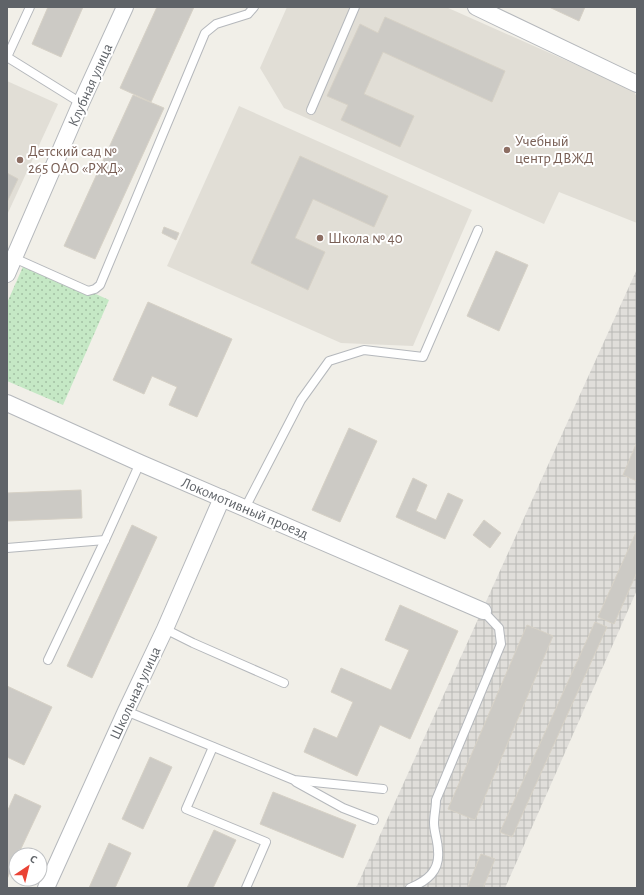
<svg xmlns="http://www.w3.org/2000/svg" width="644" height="895" viewBox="0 0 644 895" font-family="'Alegreya Sans',sans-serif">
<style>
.industrial{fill:url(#industrial-grid)}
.education{fill:#e1ded6}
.grass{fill:url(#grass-dots)}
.building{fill:#cccac5;stroke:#d6d1c6}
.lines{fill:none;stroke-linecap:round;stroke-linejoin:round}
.service-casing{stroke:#b5b8bc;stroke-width:10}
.minor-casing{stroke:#b5b8bc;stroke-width:18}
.service{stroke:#fff;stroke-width:8}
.minor{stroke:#fff;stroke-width:16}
.education-dot{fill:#8d6e63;stroke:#fff;stroke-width:1.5}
.labels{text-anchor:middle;stroke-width:4;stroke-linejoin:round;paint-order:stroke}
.street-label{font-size:15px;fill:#5f6368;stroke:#fff}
.education-label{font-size:15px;fill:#785e54;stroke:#fff;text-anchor:start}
</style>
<defs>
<pattern id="industrial-grid" width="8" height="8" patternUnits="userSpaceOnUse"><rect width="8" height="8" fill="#e0deda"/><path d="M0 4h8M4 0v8" fill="none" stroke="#b9b8b5"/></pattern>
<pattern id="grass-dots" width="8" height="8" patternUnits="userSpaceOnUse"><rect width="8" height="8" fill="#c5e8c5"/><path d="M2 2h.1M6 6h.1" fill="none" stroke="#a3c0a4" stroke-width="1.8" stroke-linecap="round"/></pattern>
</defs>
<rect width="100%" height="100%" fill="#f1efe8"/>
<path class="industrial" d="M637 269V590L505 888H356Z"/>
<g class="education">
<path d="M287 7H446L633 90 637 97V223L559 192 544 224 284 108 260 68Z"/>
<path d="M7 81 58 104 7 215Z"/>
<path d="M239 106 472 210 413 346 341 343 167 266Z"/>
</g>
<path class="grass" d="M25 262 109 300 63 405 7 381V303Z"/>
<g class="building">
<path d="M48 7H83L61 57 32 44Z"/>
<path d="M157 7H194L151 102 120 88Z"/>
<path d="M549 7H585L579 21Z"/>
<path d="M385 17 505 71 492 102 383 52 364 94 414 116 400 147 341 120 348 105 327 96 360 24 378 33Z"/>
<path d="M133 95 164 108 95 259 64 246Z"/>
<path d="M300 156 388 196 374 227 313 199 295 238 325 252 308 290 251 263Z"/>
<path d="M7 173 18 179 7 202Z"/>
<path d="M164 227 179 233 176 240 162 233Z"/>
<path d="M496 251 528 265 499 331 467 316Z"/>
<path d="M148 302 232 339 197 417 169 405 177 387 152 376 144 394 113 380Z"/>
<path d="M349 428 377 441 340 522 312 510Z"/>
<path d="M637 442V481L623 475Z"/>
<path d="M413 478 427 485 416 511 436 520 448 493 463 500 445 539 396 517Z"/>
<path d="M81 490 82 518 7 521V493Z"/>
<path d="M484 520 501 533 490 548 473 535Z"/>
<path d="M132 525 157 537 92 678 67 666Z"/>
<path d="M637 530V572L614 624 598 617Z"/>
<path d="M400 605 458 631 410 739 380 725 357 776 304 752 314 728 337 738 353 702 331 692 341 668 391 690 409 650 385 640Z"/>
<path d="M595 622 607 627 512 837 500 832Z"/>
<path d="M527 625 553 636 475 820 448 809Z"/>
<path d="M7 686 52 707 24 765 7 757Z"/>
<path d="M150 757 172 767 143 829 122 819Z"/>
<path d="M273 792 356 825 343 858 260 824Z"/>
<path d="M15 794 41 806 18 855H16V859L7 879V812Z"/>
<path d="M214 830 236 840 213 888H187Z"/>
<path d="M109 843 131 853 115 888H89Z"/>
<path d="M481 854 495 859 483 888H467Z"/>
</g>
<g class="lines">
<defs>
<g id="service">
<path d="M30 7 7 57 81 103"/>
<path d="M311 110 355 7"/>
<path d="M14 258 88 291 95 289 100 285 205 33 216 24 248 14 254 7"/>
<path d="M245 508 301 400 329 361 364 350 423 357 478 230"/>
<path d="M7 548 105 540"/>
<path d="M165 629 193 643 284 683"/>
<path d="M48 660 105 540 140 463"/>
<path d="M126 711 294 780 383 789"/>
<path d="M213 747 186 809 266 842 246 888"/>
<path d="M296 782 343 808 374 820"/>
<path d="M410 888C427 881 440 871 438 851 438 841 434 832 434 823 434 815 436 808 436 800L501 644 499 628 483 611"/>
</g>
<g id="minor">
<path d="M476 7 637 84"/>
<path d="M7 274 81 103 125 7"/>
<path d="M7 403 140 463 483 611"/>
<path d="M46 888 126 711 165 629 222 498"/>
</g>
</defs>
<use href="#service" class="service-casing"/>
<use href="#minor" class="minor-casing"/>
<use href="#service" class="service"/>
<use href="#minor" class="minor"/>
</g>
<g class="education-dot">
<circle cx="507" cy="150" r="4"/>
<circle cx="20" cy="160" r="4"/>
<circle cx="320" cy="238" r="4"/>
</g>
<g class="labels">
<g class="street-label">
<text transform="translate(90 85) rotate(-66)" y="5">Клубная улица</text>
<text transform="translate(245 508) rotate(23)" y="5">Локомотивный проезд</text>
<text transform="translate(135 693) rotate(-65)" y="5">Школьная улица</text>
</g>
<g class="education-label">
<text x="515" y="146">Учебный<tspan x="515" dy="17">центр ДВЖД</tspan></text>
<text x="28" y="156">Детский сад №<tspan x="28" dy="17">265 ОАО «РЖД»</tspan></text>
<text x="328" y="243">Школа № 40</text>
</g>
</g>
<rect width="644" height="895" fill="none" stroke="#5f6368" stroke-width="16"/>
<g transform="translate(28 867) rotate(35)"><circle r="19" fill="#ffffff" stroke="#bfc1c3"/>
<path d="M0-3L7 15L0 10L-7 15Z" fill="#ea4335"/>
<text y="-6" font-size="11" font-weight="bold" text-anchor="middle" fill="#5f6368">С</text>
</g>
</svg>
